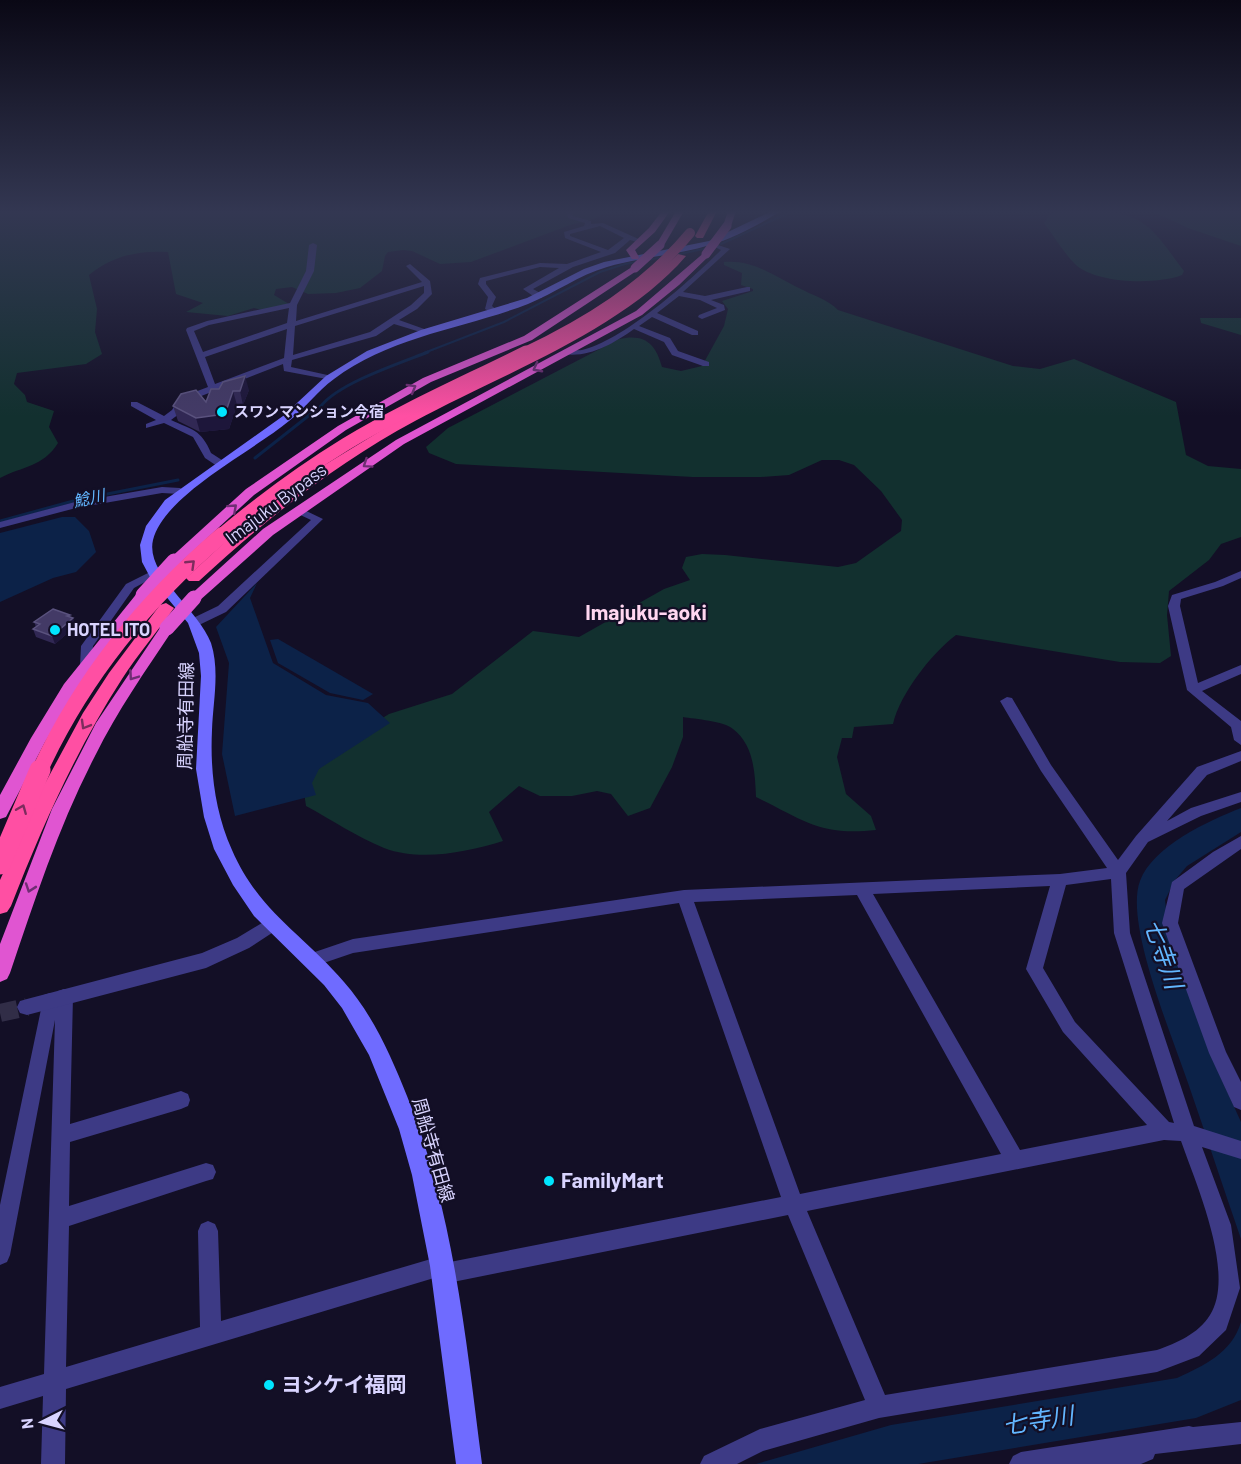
<svg xmlns="http://www.w3.org/2000/svg" width="1241" height="1464" viewBox="0 0 1241 1464" font-family="Barlow,'Noto Sans JP',sans-serif">
<style>
.green{fill:#12302f}
.water{fill:#0c2248}
.lines{fill:none;stroke-linecap:round;stroke-linejoin:round}
.stream-far1{stroke:#0c2248;stroke-width:2}
.stream{stroke:#0c2248;stroke-width:3}
.tertiary-tunnel{stroke:#312d47;stroke-width:18;stroke-dasharray:18 9;stroke-linecap:butt}
.minor{fill:#3d3a85;fill-rule:evenodd}
.tertiary{fill:#3d3a85;fill-rule:evenodd}
.secondary{fill:#6f6bff;fill-rule:evenodd}
.trunk{fill:#e055d1;fill-rule:evenodd}
.motorway{fill:#ff4fa3;fill-rule:evenodd}
.trunk-bridge-far1{stroke:#e055d1;stroke-width:9}
.trunk-bridge{stroke:#e055d1;stroke-width:15}
.motorway-bridge-far3{stroke:#ff4fa3;stroke-width:10}
.motorway-bridge-far2{stroke:#ff4fa3;stroke-width:13}
.motorway-bridge-far1{stroke:#ff4fa3;stroke-width:16}
.motorway-bridge{stroke:#ff4fa3;stroke-width:21}
.wall{fill:#312854}
.shaded-wall{fill:#1d163a}
.building{fill:#433a66;stroke:#5a527e;stroke-width:1.5}
.oneway{stroke:#6f2e73}
.oneway2{stroke:#7d2c5e}
.poi-dot{fill:#00e5ff;stroke:#130f26;stroke-width:2}
.labels{text-anchor:middle;stroke-width:4.5;stroke-linejoin:round;paint-order:stroke}
.far-poi-label{font-size:15px;font-weight:bold;fill:#d9d4ff;stroke:#130f26;text-anchor:start}
.far-water-label{font-size:16px;font-style:italic;fill:#62b6ff;stroke:#130f26}
.street-label{font-size:18px;fill:#d9d4ff;stroke:#130f26}
.poi-label{font-size:18px;font-weight:bold;fill:#d9d4ff;stroke:#130f26;text-anchor:start}
.quarter-label{font-size:21px;font-weight:bold;fill:#ffd6f0;stroke:#130f26}
.near-poi-label{font-size:21px;font-weight:bold;fill:#d9d4ff;stroke:#130f26;text-anchor:start}
.near-water-label{font-size:24px;font-style:italic;fill:#62b6ff;stroke:#130f26}
</style>
<rect width="100%" height="100%" fill="#130f26"/>
<g class="green">
<path d="M0 211H609L594 219 570 225 471 262 440 264 412 251 403 250 388 252 385 256 382 271 360 288 336 293 308 294 292 287 276 289 274 295 289 304 262 310 254 308 228 316 186 312 203 303 176 294 168 252C139 250 112 256 89 275L97 309 95 332 102 354 86 364 17 373 14 384 25 395 27 402 54 411 49 427 58 443C43 467 23 466 0 478Z"/>
<path d="M1061 211C1089 211 1125 207 1148 227 1162 239 1173 257 1184 271L1182 275C1157 285 1095 284 1075 264 1063 252 1054 236 1044 223L1051 213Z"/>
<path d="M1152 211H1241V246L1188 228Z"/>
<path d="M724 262C755 259 779 279 805 291 817 297 828 300 838 310L1013 366 1040 369 1074 359 1176 402 1186 455 1208 466 1241 469V537L1221 544 1209 560 1169 591 1167 615 1171 656 1160 663 1120 662 956 635C931 654 900 694 893 724L854 727 852 738H842L837 757 846 794 871 816 876 830C819 836 804 820 756 797 755 773 754 745 733 729 724 721 695 719 683 717V737L672 767 650 808 628 816 611 794 597 791 572 796H540L519 786 489 812 503 841C467 852 421 862 384 848 357 837 332 820 306 806L303 785 347 740 389 714 452 694 533 631 579 637 664 589 690 580 682 568 686 557 702 554 725 555 838 567 856 563 901 531 902 520 881 491 854 465 839 460H822L789 475 761 477H693L456 464 429 453 426 447 448 428 619 339C645 333 656 344 662 367L681 371 702 366 724 326 728 309 722 301 753 291V289L741 285 742 273 724 265Z"/>
<path d="M1200 318H1241V335L1201 323Z"/>
</g>
<g class="water">
<path d="M62 517H75L89 531 96 552 76 572 53 578 0 602V533Z"/>
<path d="M257 583 250 598 273 663 326 695 368 703 390 723 319 769 312 783 316 795 235 816 222 754 229 663 216 627Z"/>
<path d="M278 639 373 694 363 700 330 693 278 663 270 640Z"/>
<path d="M1241 808V832L1187 866 1175 880 1165 900 1169 933 1212 1058 1241 1122V1239C1223 1187 1206 1135 1188 1083 1173 1038 1124 923 1140 881 1153 846 1208 821 1241 808Z"/>
<path d="M1241 1322V1400L1196 1418 918 1464H756L891 1425 1177 1378C1203 1366 1232 1353 1241 1322Z"/>
</g>
<g class="lines">
<g class="stream-far1">
<path d="M721 244 793 211"/>
<path d="M675 255 708 248"/>
<path d="M424 353 504 322 600 272 625 264 664 257"/>
</g>
<g class="stream">
<path d="M255 458 321 406C339 383 400 363 428 352"/>
<path d="M0 521 77 500 178 480"/>
</g>
<path class="tertiary-tunnel" d="M0 1013 27 1007"/>
<g class="minor">
<path d="M566 211H572L573 216 591 221V224L603 223 643 241 640 243 630 240 615 253 573 267 533 289 542 294V298H536L523 289 559 268 540 267 486 281V284L496 297 492 306 499 312 495 314 485 309 488 297 478 284 480 278 540 263 567 264 601 252 565 238 564 232 584 226 585 223 568 218ZM600 226 624 238 608 250 570 236V234Z"/>
<path d="M709 242 730 249 683 292 705 296 747 287H750V291L711 300 724 305 725 310 702 319 698 317 699 315 717 308 700 300 679 296 657 313 698 331V335H692L652 317 639 326 670 338 678 351 709 362V366H703L672 355 664 342 634 329C613 344 589 358 563 354V350C569 349 576 351 582 350 624 340 690 281 721 250L709 244Z"/>
<path d="M313 243 317 245 314 271 297 305 296 321 422 282 406 266 410 264 430 281 432 294 417 309 399 320 427 330V334L394 324 376 336 292 360 291 367 332 376V380L284 371 283 364 186 402 179 414 171 420C192 430 201 429 211 453L225 462V466H217L205 458 193 437 164 423 146 428V424L156 420 131 406V402H137L164 416 172 410 179 398 208 387 186 330 187 328 207 321 290 303 306 271 309 245ZM424 286V293L411 305 370 332 293 355 295 326ZM289 308 287 323 203 352 194 331 209 325ZM287 329 284 358 215 384 205 357Z"/>
<path d="M162 487 180 488 185 491 180 494 162 493 76 508 0 528V522L75 502Z"/>
<path d="M298 507 323 519 226 612 199 625H191L189 622 191 619 218 606 311 520 294 512 293 510Z"/>
<path d="M152 571 158 574 156 576 134 588 93 646 90 669H82L80 666 81 646 126 584Z"/>
<path d="M1241 571V578L1223 586 1181 599 1180 606 1198 683 1241 665V674L1202 691 1241 721V745L1234 740 1231 727 1187 690 1168 606 1172 595 1215 582Z"/>
<path d="M1007 697 1012 698 1051 765 1118 860 1136 836 1197 767 1241 751V761L1207 775 1167 821 1191 808 1241 792V802L1201 816 1148 842 1126 873 1130 933 1194 1126 1241 1141V1159L1202 1147 1231 1225 1240 1288 1226 1330 1199 1356 1157 1372 879 1418 763 1451 737 1464H700L704 1456 760 1429 865 1400 788 1215 443 1284 436 1281 434 1278 66 1389 65 1464H41L43 1396 0 1409V1387L44 1374 55 1020 10 1255 7 1262 0 1265V1205L44 995 50 993 56 995 58 991 64 989 70 991 73 996 70 1124 181 1091 188 1094 190 1100 188 1106 181 1109 70 1142 69 1206 206 1163 213 1165 216 1172 213 1179 206 1181 69 1226 66 1367 200 1327 198 1231 201 1224 208 1221 215 1224 218 1231 221 1321 441 1256 448 1259 450 1262 781 1197 679 903 353 953 312 967 306 965 304 960 306 955 353 939 684 890 1060 874 1107 868 1041 771 1000 701ZM1111 879 1114 933 1174 1123 1169 1122 1075 1022 1043 968 1066 885ZM1050 886 1026 969 1063 1032 1147 1125 1020 1150 873 894ZM857 895 1001 1154 800 1194 694 902ZM1164 1140 1181 1141C1196 1184 1236 1274 1210 1315 1198 1334 1177 1343 1157 1350L885 1395 807 1211Z"/>
<path d="M1241 836V849L1184 889 1178 923 1226 1052 1241 1082V1110L1234 1107 1209 1053 1162 923 1172 882 1213 852Z"/>
<path d="M1241 1422V1444L1155 1454 1153 1459 1141 1464H1009L1013 1456 1021 1452 1189 1426 1193 1427Z"/>
</g>
<path class="tertiary" d="M272 917 278 919 281 924 278 929 249 948 206 968 27 1015 20 1013 17 1007 20 1001 27 999 202 953 237 938Z"/>
<path class="secondary" d="M772 211H781C760 224 733 239 710 245 677 255 641 257 607 267 579 275 555 293 528 304 463 329 391 336 334 379 317 391 305 409 289 421 253 451 164 495 153 540 145 574 198 609 211 643 220 671 213 702 212 730 210 771 215 812 232 850 259 912 303 934 344 982 373 1015 391 1056 407 1096 454 1212 466 1341 482 1464H456L430 1266 412 1175 399 1129 369 1055 342 1008 324 985 254 916 233 885 214 849 204 817 196 769 201 676 199 653 188 623 150 577 142 562 140 545 146 526 165 500 283 416 326 376 367 351 421 330 527 298 584 269 604 262 709 241Z"/>
<g class="trunk">
<path d="M662 211H670L655 232 635 250 639 257 638 259H632L626 250 649 228Z"/>
<path d="M676 211H684L663 247H657L656 245Z"/>
<path d="M728 211H736L731 226 727 228 723 226Z"/>
<path d="M706 251 710 254 709 256 679 285 642 315 404 444 273 535 199 601 194 602 187 598 263 529 396 440 636 311Z"/>
<path d="M635 265 639 268 638 270 532 340 431 382 346 430 254 495 179 564H169L167 561 246 489 338 426 423 378 524 336Z"/>
<path d="M143 591 150 595 76 691 45 742 6 817 0 819V795L31 738 64 684 138 592Z"/>
<path d="M167 623 174 628C146 670 117 711 95 756 59 825 35 899 10 973L7 979 0 982V944L52 809 96 723 162 625Z"/>
</g>
<g class="motorway">
<path d="M709 211H717L703 238H697L695 236Z"/>
<path d="M678 254 686 256C623 330 500 375 415 421 335 464 265 520 199 581H189L186 578 239 529 318 469 405 416 583 326 648 281Z"/>
<path d="M166 603 174 608C157 632 138 654 122 679 76 750 42 827 11 906L7 912 0 914V880L42 789 83 713 109 673 160 605Z"/>
</g>
<g class="trunk-bridge-far1">
<path d="M706 254 727 226"/>
<path d="M635 268 660 245"/>
</g>
<g class="trunk-bridge">
<path d="M143 595 174 561"/>
<path d="M167 628 194 598"/>
</g>
<path class="motorway-bridge-far3" d="M523 353C586 323 645 287 690 233"/>
<path class="motorway-bridge-far2" d="M220 536C260 502 302 471 346 444 404 409 466 382 526 352"/>
<path class="motorway-bridge-far1" d="M39 772C81 680 146 600 222 535"/>
<path class="motorway-bridge" d="M0 864 40 770"/>
</g>
<g class="wall">
<path d="M211 389 249 390 243 405H237L229 429 200 432 178 421 173 406 206 402Z"/>
<path d="M71 618 76 626 55 644 36 637 33 629 36 627 34 622Z"/>
</g>
<g class="shaded-wall">
<path d="M245 376 249 390 243 405 240 391Z"/>
<path d="M233 391 237 405 229 429 200 432 196 418Z"/>
<path d="M70 615 72 619 73 618 76 626 55 644 52 636Z"/>
</g>
<g class="building">
<path d="M245 376 240 391H233L225 414 196 418 173 406 181 394 196 390 206 402 211 389H219L223 382Z"/>
<path d="M53 609 70 615 67 616 73 618 52 636 33 629 40 624 34 622Z"/>
</g>
<defs><path id="oneway-chevron" d="M-2-3.5L2.5 0L-2 3.5" fill="none" stroke-width="1.6" stroke-linecap="round" stroke-linejoin="round" transform="scale(1.5)"/></defs>
<g class="oneway">
<use href="#oneway-chevron" transform="translate(537 368) rotate(152)"/>
<use href="#oneway-chevron" transform="translate(412 388) rotate(-30)"/>
<use href="#oneway-chevron" transform="translate(367 464) rotate(146)"/>
<use href="#oneway-chevron" transform="translate(233 508) rotate(-42)"/>
<use href="#oneway-chevron" transform="translate(133 676) rotate(125)"/>
<use href="#oneway-chevron" transform="translate(30 888) rotate(109)"/>
</g>
<g class="oneway2">
<use href="#oneway-chevron" transform="translate(191 564) rotate(-44)"/>
<use href="#oneway-chevron" transform="translate(85 725) rotate(120)"/>
<use href="#oneway-chevron" transform="translate(22 809) rotate(-68)"/>
</g>
<linearGradient id="sky" x2="0" y2="1"><stop stop-color="#0a0815"/><stop offset="0.51" stop-color="#333752"/><stop offset="1" stop-color="#333752" stop-opacity="0"/></linearGradient>
<rect width="1241" height="416" fill="url(#sky)"/>
<g class="poi-dot">
<circle cx="222" cy="412" r="6"/>
<circle cx="55" cy="630" r="6"/>
<circle cx="549" cy="1181" r="6"/>
<circle cx="269" cy="1385" r="6"/>
</g>
<g class="labels">
<g class="far-poi-label">
<text x="234" y="417">スワンマンション今宿</text>
</g>
<g class="far-water-label">
<text transform="translate(89 498) rotate(-12)" y="6">鯰川</text>
</g>
<g class="street-label">
<text transform="translate(276 504) rotate(-37)" y="6">Imajuku Bypass</text>
<text transform="translate(186 716) rotate(-89)" y="6">周船寺有田線</text>
<text transform="translate(433 1150) rotate(74)" y="6">周船寺有田線</text>
</g>
<g class="poi-label">
<text x="67" y="636">HOTEL ITO</text>
</g>
<g class="quarter-label">
<text x="646" y="620">Imajuku-aoki</text>
</g>
<g class="near-poi-label">
<text x="561" y="1188">FamilyMart</text>
<text x="281" y="1392">ヨシケイ福岡</text>
</g>
<g class="near-water-label">
<text transform="translate(1163 954) rotate(71)" y="8">七寺川</text>
<text transform="translate(1038 1421) rotate(-9)" y="8">七寺川</text>
</g>
</g>
<g transform="translate(42 1422) rotate(264)" stroke="#130f26" stroke-width="4.5" paint-order="stroke">
<path d="M0-4.5L10 22L0 15L-10 22Z" fill="#d9d4ff"/>
<text y="-9" font-size="16" font-weight="bold" text-anchor="middle" fill="#d9d4ff">N</text>
</g>
</svg>
